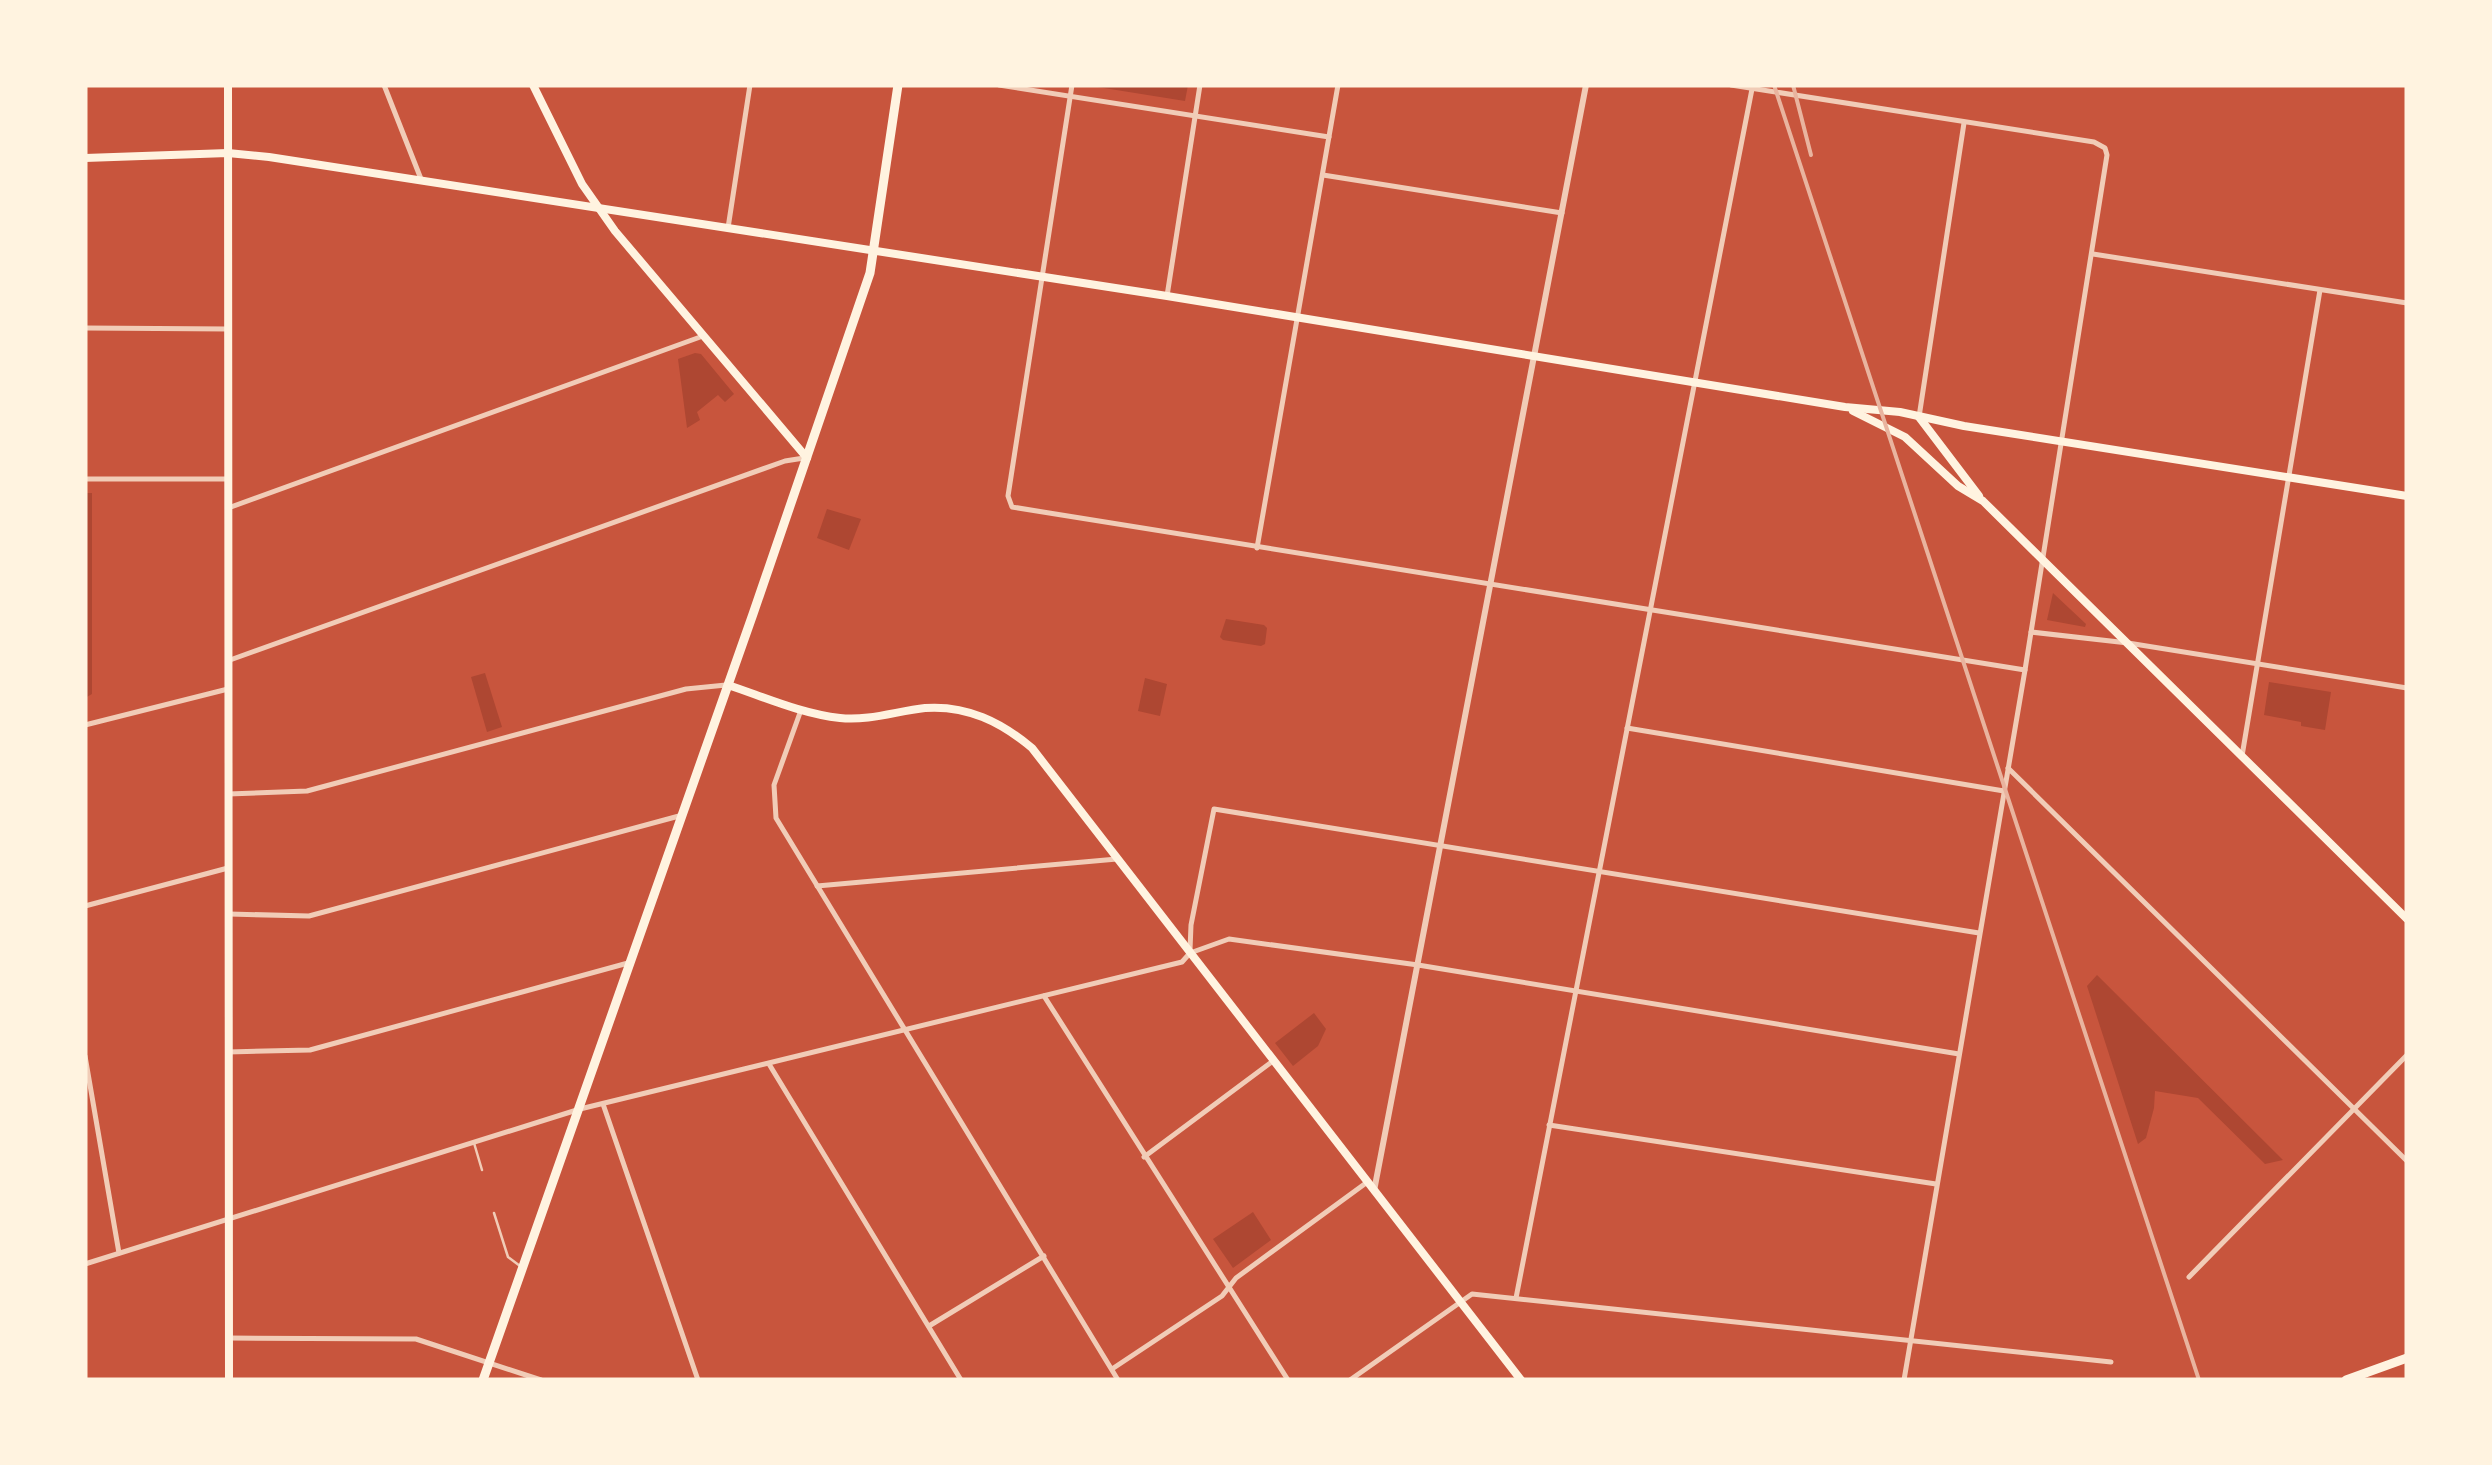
<svg xmlns="http://www.w3.org/2000/svg" width="2492" height="1465" viewBox="0 0 2492 1465" font-family="'Archivo Narrow',sans-serif">
<style>
.green{fill:#ae4732}
.lines{fill:none;stroke-linecap:round;stroke-linejoin:round}
.service{stroke:#f1ccb7;stroke-width:2.5}
.minor{stroke:#f1ccb7;stroke-width:5}
.tertiary{stroke:#f1ccb7;stroke-width:6}
.secondary{stroke:#fff3e0;stroke-width:8}
.primary{stroke:#fff3e0;stroke-width:9}
.rail{stroke:#e9b49f;stroke-width:4}
</style>
<rect width="100%" height="100%" fill="#c8553d"/>
<g class="green">
<path d="M1085 85H1188L1185 101Z"/>
<path d="M695 353 701 354 734 394 725 402 718 395 697 412 700 420 687 428 678 359Z"/>
<path d="M85 493H92V694L85 698Z"/>
<path d="M827 509 861 519 849 550 817 538Z"/>
<path d="M2053 593 2086 624 2085 627 2047 620Z"/>
<path d="M1226 619 1264 625 1267 628 1265 644 1261 646 1223 640 1220 637Z"/>
<path d="M485 673 502 727 487 732 471 677Z"/>
<path d="M1145 678 1167 684 1160 716 1138 711Z"/>
<path d="M2269 682 2331 692 2325 730 2301 726V722L2264 715Z"/>
<path d="M2097 975 2283 1160 2265 1164 2198 1098 2155 1091 2154 1108 2146 1138 2138 1144 2087 986Z"/>
<path d="M1314 1013 1326 1029 1318 1046 1293 1066 1275 1043Z"/>
<path d="M1253 1212 1271 1240 1233 1268 1213 1239Z"/>
</g>
<g class="lines">
<g class="service">
<path d="M474 1143 482 1170"/>
<path d="M494 1213 508 1257 520 1266"/>
</g>
<g class="minor">
<path d="M384 85 421 179"/>
<path d="M999 85 1329 137"/>
<path d="M1072 85 1008 496 1012 507 2025 670"/>
<path d="M1731 85 2094 142 2105 148 2107 155 2025 670 1904 1380"/>
<path d="M1323 175 1562 213"/>
<path d="M728 228 750 85"/>
<path d="M2093 254 2407 303"/>
<path d="M1167 296 1200 85"/>
<path d="M85 328 228 329"/>
<path d="M1919 417 1964 123"/>
<path d="M85 479H228"/>
<path d="M228 508 703 336"/>
<path d="M1257 548 1338 85"/>
<path d="M2031 632 2128 643 2407 688"/>
<path d="M230 660 785 461 804 458"/>
<path d="M801 710 774 785 776 818 1118 1380"/>
<path d="M85 725 228 689"/>
<path d="M1627 728 2004 791"/>
<path d="M2242 756 2320 290"/>
<path d="M2008 768 2407 1161"/>
<path d="M228 794 307 791 686 689 726 685"/>
<path d="M817 886 1117 859"/>
<path d="M85 906 228 868"/>
<path d="M229 914 309 916 679 816"/>
<path d="M1190 950 1191 925 1214 809 1979 933"/>
<path d="M1044 996 1288 1380"/>
<path d="M228 1052 310 1050 628 963"/>
<path d="M85 1056 119 1253"/>
<path d="M769 1064 961 1380"/>
<path d="M603 1104 698 1380"/>
<path d="M1549 1125 1936 1184"/>
<path d="M1144 1157 1273 1061"/>
<path d="M85 1264 580 1109 1182 962 1190 953 1229 939 1418 965 1959 1054"/>
<path d="M2189 1277 2407 1055"/>
<path d="M1516 1298 1752 89"/>
<path d="M929 1326 1044 1256"/>
<path d="M229 1338 416 1339 541 1380"/>
<path d="M1112 1369 1222 1296 1236 1278 1366 1183"/>
<path d="M1350 1380 1472 1294 2111 1362"/>
</g>
<path class="tertiary" d="M1374 1191 1586 85"/>
<g class="secondary">
<path d="M228 85 229 1380"/>
<path d="M533 85 582 184 615 231 807 458"/>
<path d="M85 158 228 153 269 157 1167 296 1845 407 1900 412 1964 426 2407 496"/>
<path d="M1853 411 1905 437 1958 486 1983 501 2407 919"/>
<path d="M1919 417 1979 496"/>
<path d="M728 685C764 697 802 714 840 718 869 721 897 711 925 708 967 705 1001 722 1032 748L1521 1380"/>
</g>
<g class="primary">
<path d="M483 1380 753 614 870 273 898 85"/>
<path d="M2346 1380 2407 1358"/>
</g>
<g class="rail">
<path d="M1774 85 2199 1380"/>
<path d="M1793 85 1811 155"/>
</g>
</g>
<rect width="2492" height="1465" fill="none" stroke="#fff3e0" stroke-width="175"/>
</svg>
